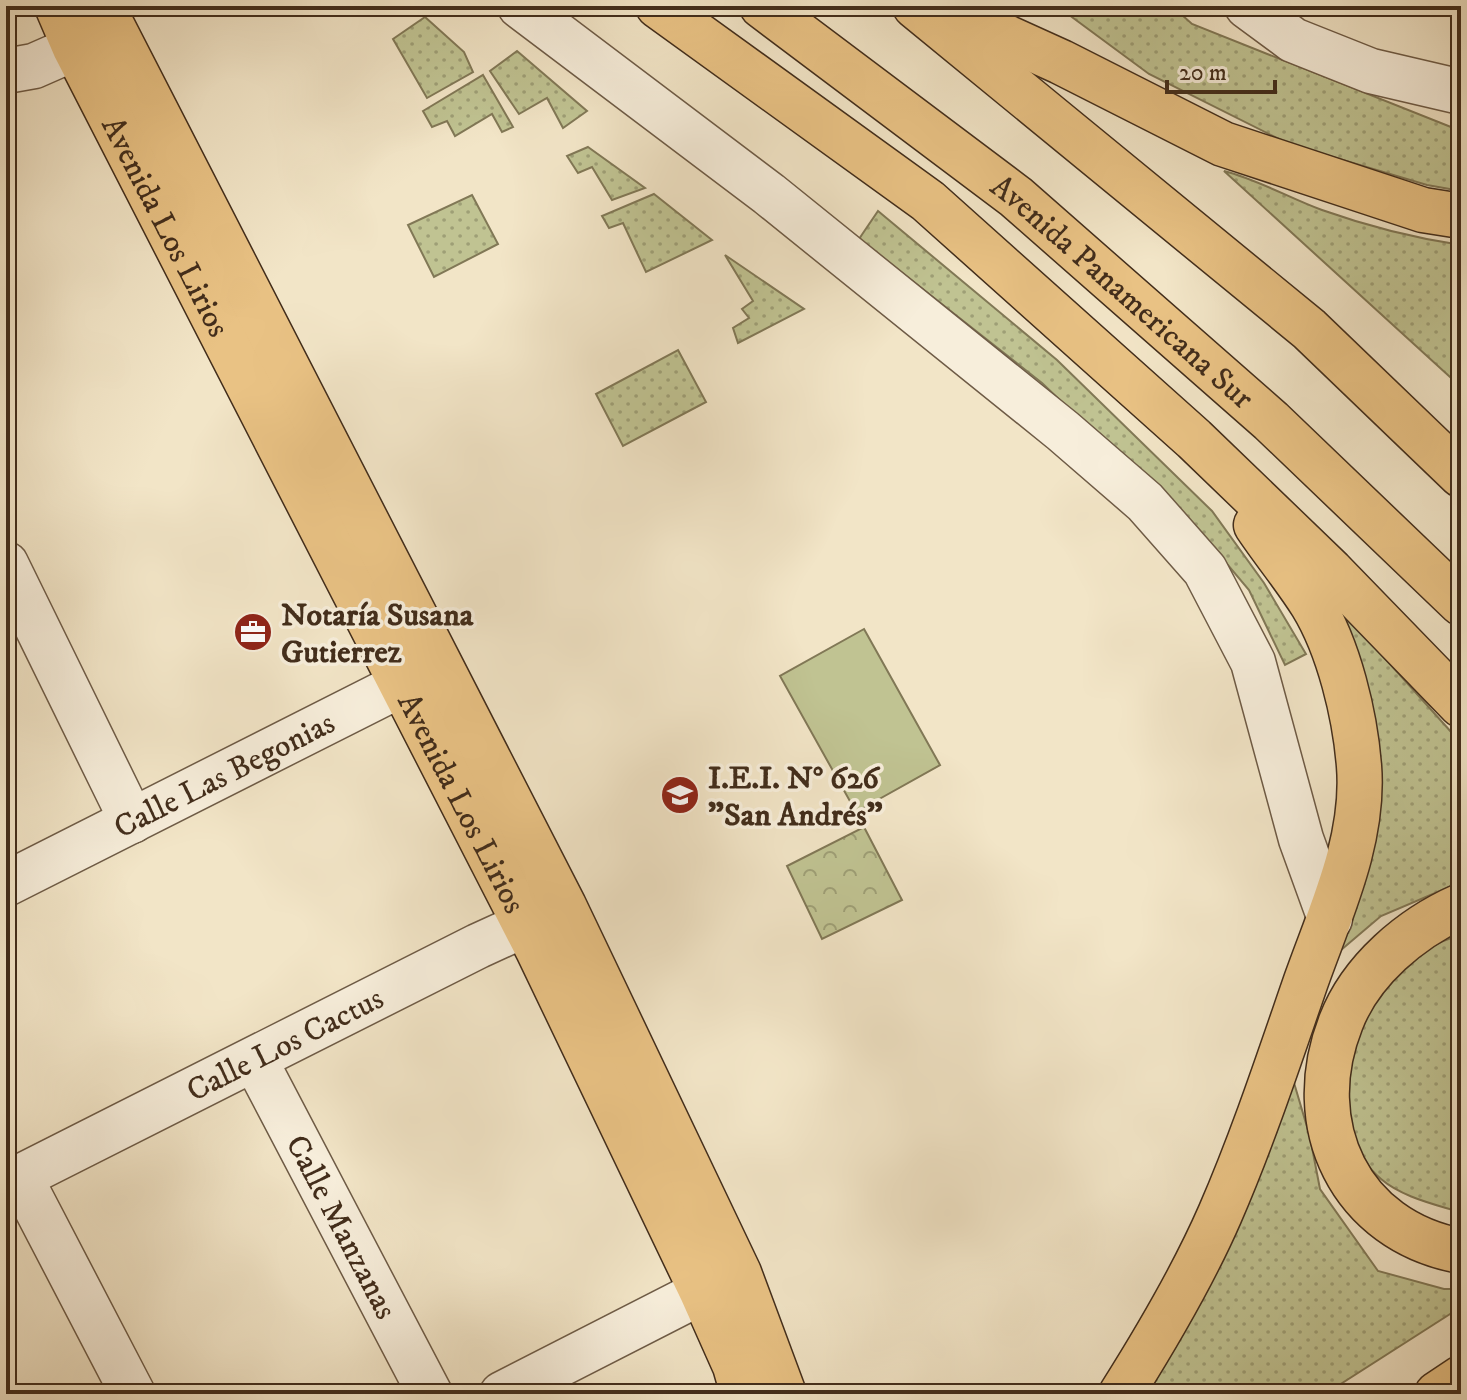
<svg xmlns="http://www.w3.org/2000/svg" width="1467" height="1400" viewBox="0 0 1467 1400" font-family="'IM FELL DW Pica',serif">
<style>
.grass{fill:url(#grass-dots);stroke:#817856;stroke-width:2}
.park{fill:url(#park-crowns);stroke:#817856;stroke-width:2}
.pitch{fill:#c0c392;stroke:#817856;stroke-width:2}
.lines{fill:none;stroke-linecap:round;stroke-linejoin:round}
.minor-casing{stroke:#6e5b46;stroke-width:47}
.major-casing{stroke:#422d1b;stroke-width:47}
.highway-casing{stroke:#422d1b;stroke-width:47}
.minor{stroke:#f7eedb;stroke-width:44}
.major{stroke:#e9c284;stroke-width:44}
.highway{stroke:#e9c284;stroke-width:44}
.labels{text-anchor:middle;stroke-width:7;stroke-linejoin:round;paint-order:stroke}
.street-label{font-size:32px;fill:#422d1b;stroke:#f7eedb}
.poi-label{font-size:32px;font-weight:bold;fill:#422d1b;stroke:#f7eedb;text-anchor:start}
</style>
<defs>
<pattern id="grass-dots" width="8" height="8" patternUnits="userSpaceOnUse" patternTransform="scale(2)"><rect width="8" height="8" fill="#c0c392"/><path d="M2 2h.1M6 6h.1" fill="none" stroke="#9e9f76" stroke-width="1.8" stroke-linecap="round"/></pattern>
<pattern id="park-crowns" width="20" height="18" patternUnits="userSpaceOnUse" patternTransform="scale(2)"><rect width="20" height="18" fill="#c0c392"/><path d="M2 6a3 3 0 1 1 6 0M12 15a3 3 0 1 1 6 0" fill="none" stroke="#9e9f76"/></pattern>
</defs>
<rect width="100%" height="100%" fill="#f2e5c7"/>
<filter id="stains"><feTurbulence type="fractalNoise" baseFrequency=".0025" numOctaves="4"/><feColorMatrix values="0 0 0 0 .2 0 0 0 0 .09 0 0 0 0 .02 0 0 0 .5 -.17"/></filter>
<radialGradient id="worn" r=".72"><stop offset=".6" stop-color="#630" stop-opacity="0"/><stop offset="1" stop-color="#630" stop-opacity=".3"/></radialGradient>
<g class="grass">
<path d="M1057 6H1172L1192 24 1461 131V191L1427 185 1289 144 1149 74Z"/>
<path d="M425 17 464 52 473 72 427 98 393 39Z"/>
<path d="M517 51 587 111 563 128 547 98 519 114 490 71Z"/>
<path d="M483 75 513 127 502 132 492 114 455 136 447 121 432 127 423 111Z"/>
<path d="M588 147 645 188 612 200 592 167 578 173 567 156Z"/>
<path d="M1224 171C1259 180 1289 198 1322 210 1367 226 1414 238 1461 245V387Z"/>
<path d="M654 194 712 240 646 272 623 223 609 228 602 216Z"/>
<path d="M472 195 498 244 434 277 408 225Z"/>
<path d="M878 211 1057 360 1212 511 1264 583 1306 654 1285 665 1249 590 1206 539 1042 383 859 239Z"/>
<path d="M725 255 804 309 738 343 733 328 749 318 742 309 753 301Z"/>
<path d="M678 350 706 402 623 446 596 394Z"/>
<path d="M1311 576 1461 743V882L1381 916 1328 961 1365 798Z"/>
<path d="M1461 935V1212H1459C1434 1204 1402 1197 1381 1179 1322 1129 1347 1025 1394 974 1412 954 1436 942 1461 935Z"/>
<path d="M1292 1076 1310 1137 1320 1189 1378 1271 1444 1289H1461V1307L1325 1394H1136Z"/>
</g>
<path class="park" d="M864 827 902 900 822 939 787 866Z"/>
<path class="pitch" d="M864 629 940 765 856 812 780 676Z"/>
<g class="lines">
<defs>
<g id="minor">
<path d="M520 6 769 194 1063 431 1145 502 1205 570 1253 662 1301 839 1330 919"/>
<path d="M1247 6 1293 40 1371 71 1461 92"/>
<path d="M6 71 34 66 75 48"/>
<path d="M6 564 132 821"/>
<path id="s1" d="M6 884 436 667"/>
<path id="s2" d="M255 1060 430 1394"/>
<path d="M20 1177 133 1394"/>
<path id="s3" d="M6 1184 478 946 559 909"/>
<path d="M502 1394 735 1275"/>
</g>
<g id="major">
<path id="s4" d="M57 6 75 48 538 950 702 1292 735 1366 743 1394"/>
<path d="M102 6 564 906 739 1273 784 1394"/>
<path d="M1437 1394 1461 1378"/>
</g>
<g id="highway">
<path d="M658 6 928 201 1194 439 1331 571 1461 705"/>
<path id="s5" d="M762 6 1016 197 1271 421 1461 603"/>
<path d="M915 6 1309 329 1461 475"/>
<path d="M942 8 1061 62 1223 144 1423 210 1461 216"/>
<path d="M1461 906C1411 928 1361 970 1341 1022 1300 1125 1350 1231 1461 1251"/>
<path d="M1121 1394C1157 1337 1193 1276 1220 1214 1253 1138 1279 1059 1306 981 1330 913 1365 840 1359 766 1355 715 1339 648 1312 604 1295 577 1274 552 1256 525"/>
</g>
</defs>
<use href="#minor" class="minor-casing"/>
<use href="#major" class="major-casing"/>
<use href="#highway" class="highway-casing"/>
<use href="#minor" class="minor"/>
<use href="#major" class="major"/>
<use href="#highway" class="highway"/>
</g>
<defs>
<symbol id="office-disc" viewBox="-11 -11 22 22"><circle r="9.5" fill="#8f2418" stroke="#f7eedb"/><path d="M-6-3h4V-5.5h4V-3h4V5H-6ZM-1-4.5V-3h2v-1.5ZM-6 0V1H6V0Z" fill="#fff"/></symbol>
<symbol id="school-disc" viewBox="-11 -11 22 22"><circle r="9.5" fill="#8f2418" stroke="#f7eedb"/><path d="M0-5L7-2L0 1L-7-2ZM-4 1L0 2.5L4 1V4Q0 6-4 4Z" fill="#fff"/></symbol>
</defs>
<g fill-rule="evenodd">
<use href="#office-disc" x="231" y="610" width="44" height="44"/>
<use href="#school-disc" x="658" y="773" width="44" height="44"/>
</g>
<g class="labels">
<g class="street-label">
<text dy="11" stroke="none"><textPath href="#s4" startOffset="246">Avenida Los Lirios</textPath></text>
<text dy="11" stroke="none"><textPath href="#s5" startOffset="460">Avenida Panamericana Sur</textPath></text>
<text dy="11" stroke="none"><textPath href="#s1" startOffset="244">Calle Las Begonias</textPath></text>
<text dy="11" stroke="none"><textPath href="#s4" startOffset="894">Avenida Los Lirios</textPath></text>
<text dy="11" stroke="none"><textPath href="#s3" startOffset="312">Calle Los Cactus</textPath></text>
<text dy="11" stroke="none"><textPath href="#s2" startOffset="188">Calle Manzanas</textPath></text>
</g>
<g class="poi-label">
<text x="281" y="625">Notaría Susana<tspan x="281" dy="37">Gutierrez</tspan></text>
<text x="708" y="788">I.E.I. N° 626<tspan x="708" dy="37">"San Andrés"</tspan></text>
</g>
</g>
<rect width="1467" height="1400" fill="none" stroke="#f2e5c7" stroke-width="32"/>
<rect x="8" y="8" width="1451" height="1384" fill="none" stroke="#422d1b" stroke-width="4"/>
<rect x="16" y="16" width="1435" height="1368" fill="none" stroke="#422d1b" stroke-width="2"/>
<path d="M1167 80v12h108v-12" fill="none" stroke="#422d1b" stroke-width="4"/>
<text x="1179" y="80" font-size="24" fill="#422d1b" stroke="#f7eedb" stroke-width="6" paint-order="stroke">20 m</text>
<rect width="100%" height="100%" filter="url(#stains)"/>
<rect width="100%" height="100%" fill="url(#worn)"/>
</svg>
